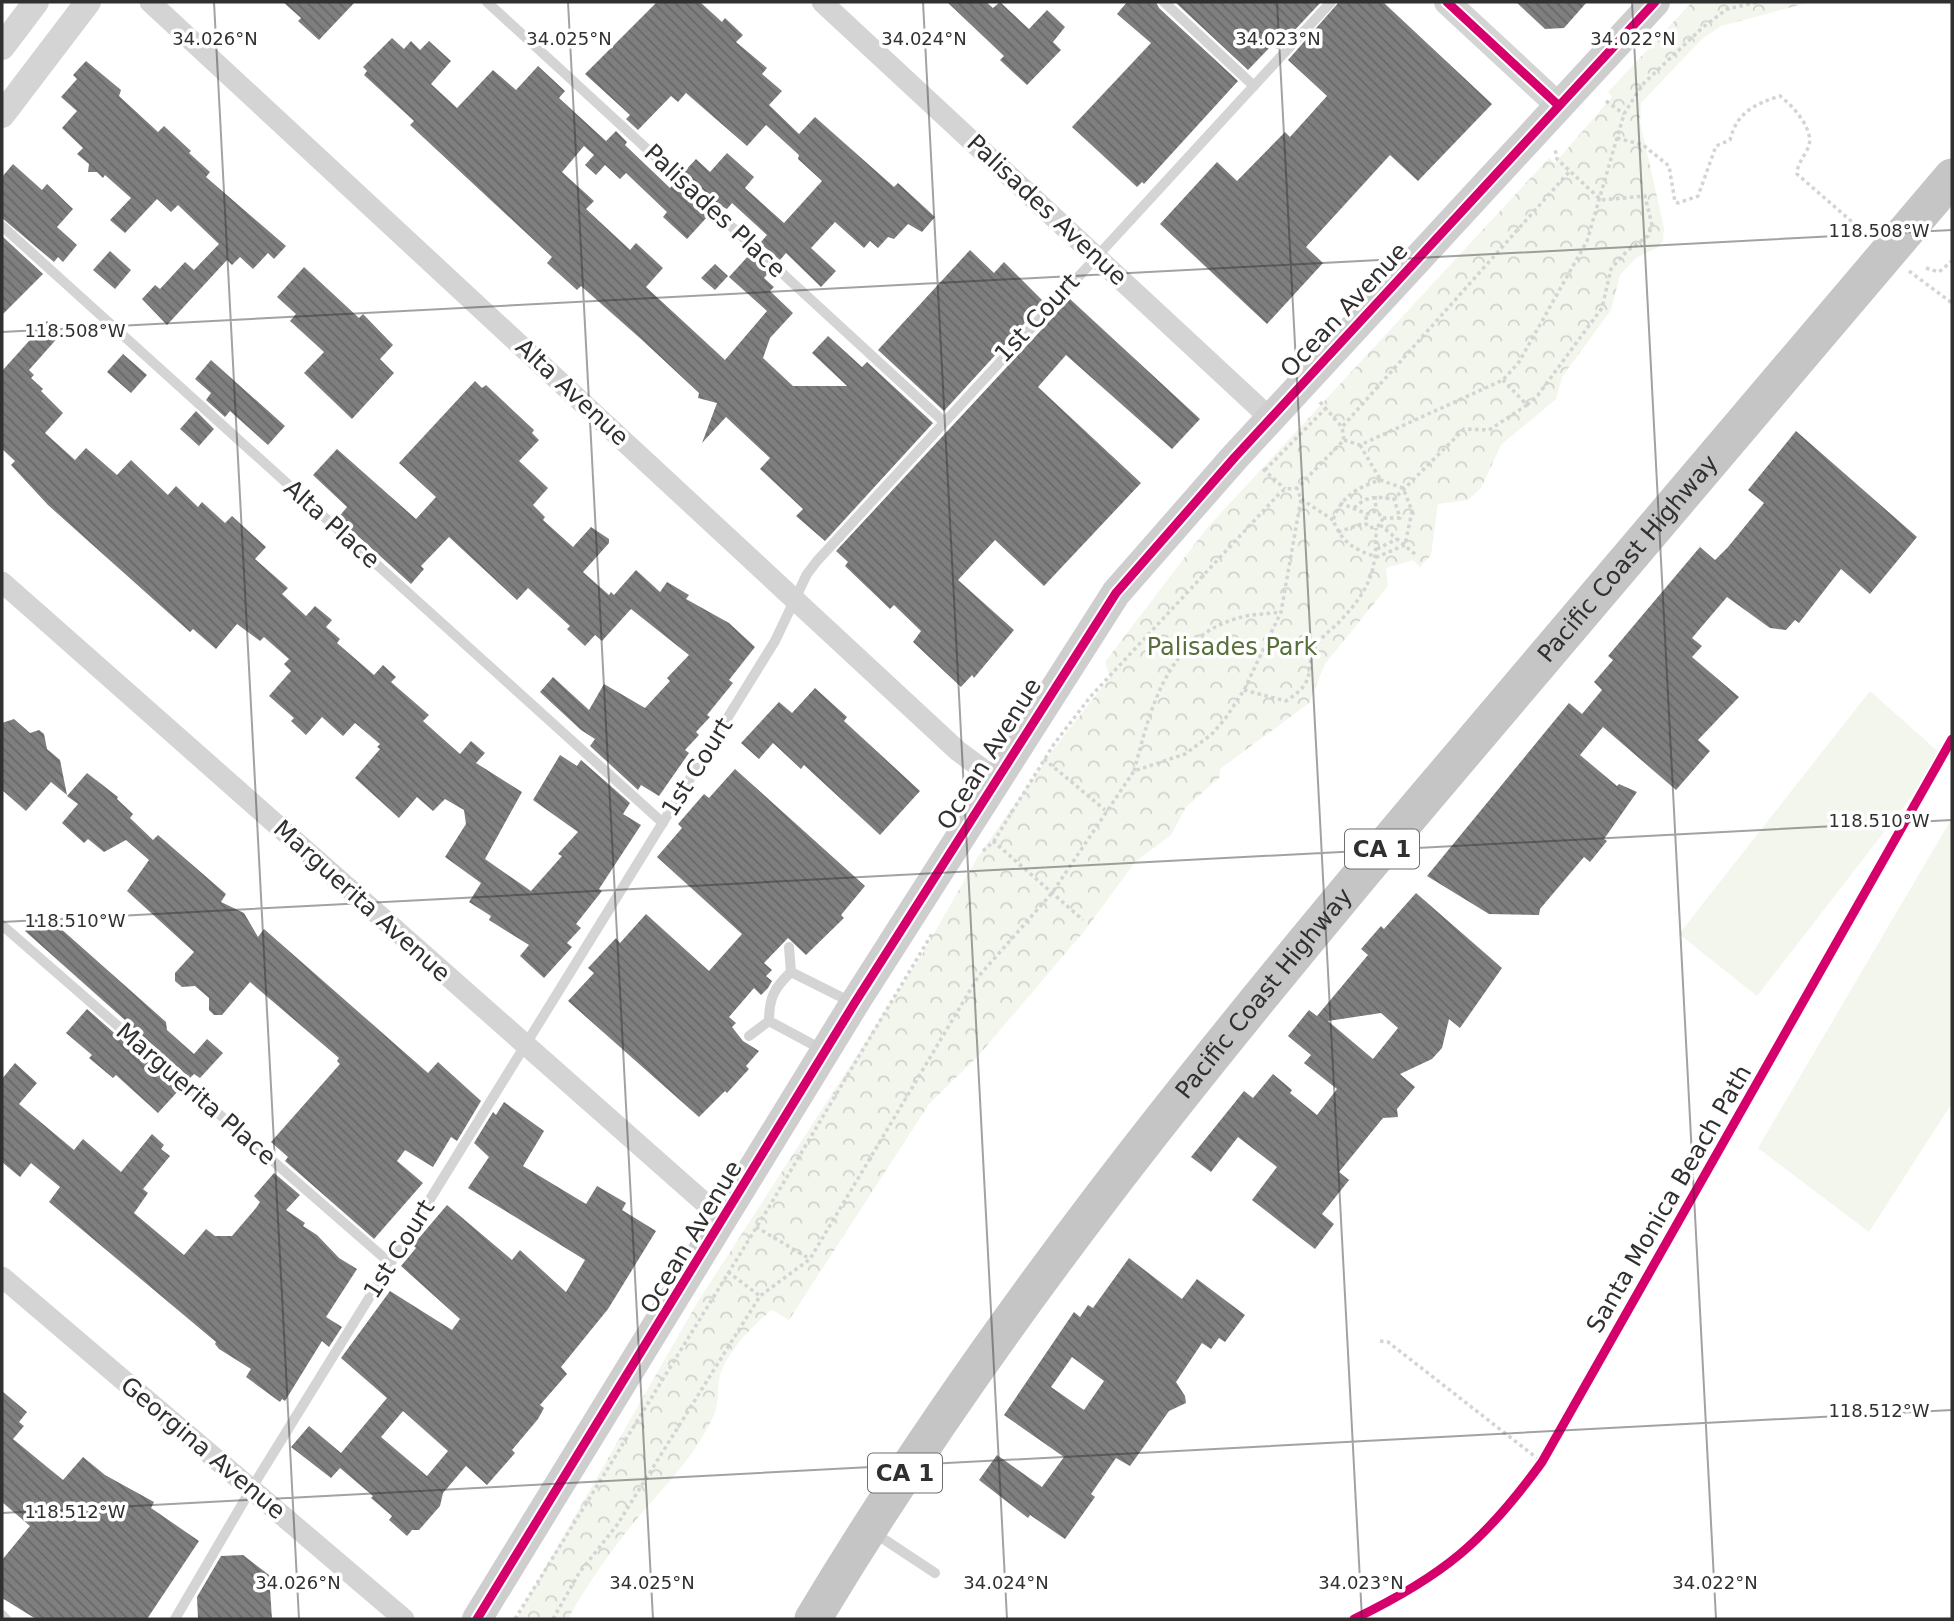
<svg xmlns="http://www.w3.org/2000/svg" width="1954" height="1621" viewBox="0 0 1954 1621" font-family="'DejaVu Sans',sans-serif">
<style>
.park{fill:url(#park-crowns)}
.pitch{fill:#f2f6ed}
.building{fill:url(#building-back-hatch);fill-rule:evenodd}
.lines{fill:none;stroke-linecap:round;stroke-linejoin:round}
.path{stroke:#d4d4d4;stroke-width:3.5;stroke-dasharray:3.5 3.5;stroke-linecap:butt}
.service{stroke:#d4d4d4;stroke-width:10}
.minor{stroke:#d4d4d4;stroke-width:21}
.tertiary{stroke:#d4d4d4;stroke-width:26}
.secondary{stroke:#cecece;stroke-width:30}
.trunk{stroke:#c5c5c5;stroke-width:37}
.cycleway-casing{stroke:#fff;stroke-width:13}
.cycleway{stroke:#d6006c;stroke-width:9}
.ticks{fill:none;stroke:#303030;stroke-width:2;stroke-opacity:0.45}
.labels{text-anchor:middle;stroke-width:7;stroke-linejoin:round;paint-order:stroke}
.shield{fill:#fff;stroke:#6e6e6e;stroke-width:2}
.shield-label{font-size:23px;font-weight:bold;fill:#303030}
.street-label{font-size:24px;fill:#303030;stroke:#fff}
.park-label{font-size:24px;fill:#576f3a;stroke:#fff}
.ticks-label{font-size:18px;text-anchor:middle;fill:#303030;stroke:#fff;stroke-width:7;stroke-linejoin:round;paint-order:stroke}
</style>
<defs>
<pattern id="park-crowns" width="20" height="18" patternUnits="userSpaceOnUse" patternTransform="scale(1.75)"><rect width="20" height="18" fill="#f2f6ed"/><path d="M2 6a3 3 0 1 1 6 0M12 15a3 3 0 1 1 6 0" fill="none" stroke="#d0d3cc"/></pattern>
<pattern id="building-back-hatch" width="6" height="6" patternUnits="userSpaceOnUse" patternTransform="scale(1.75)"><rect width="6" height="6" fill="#7f7f7f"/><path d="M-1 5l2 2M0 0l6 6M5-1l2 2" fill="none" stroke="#686868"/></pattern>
</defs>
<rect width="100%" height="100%" fill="#fff"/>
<path class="park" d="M1692 2H1811L1721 26 1702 39 1641 103 1640 122 1664 228 1663 241 1657 248 1637 257 1620 275 1611 310 1562 377 1556 399 1501 445 1481 488 1468 500 1438 504 1431 555 1420 567 1413 560 1386 568 1388 586 1325 664 1309 703 1220 769V777L1186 807 1171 835 1135 862 1086 929 978 1056 929 1104 789 1320 772 1310C753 1324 723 1356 719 1380 717 1392 719 1406 713 1417 692 1462 657 1493 627 1531 605 1559 585 1588 568 1619H516L697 1303 921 956 979 855 1056 746 1110 677 1105 662 1207 528 1549 158 1555 163 1612 97 1608 92Z"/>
<g class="pitch">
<path d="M1870 691 1943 756 1757 996 1679 934Z"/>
<path d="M1952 818V1103L1869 1232 1758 1148Z"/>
</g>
<g class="building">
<path d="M283 2H355L319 40 298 21 301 18Z"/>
<path d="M657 2H700L722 22 725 18 743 35 736 42 767 68 762 74 782 91 769 105 799 134 815 117 894 187 898 183 935 217 922 232 908 224 894 239 888 237 878 248 870 241 864 248 835 222 811 248 836 271 821 287 786 253 780 260 760 243 767 235 732 203 727 209 719 205 684 172 696 159 710 172 727 153 754 177 745 188 784 223 822 181 798 159 799 155 766 125 747 146 686 93 678 102 671 96 638 130 626 119 630 115 585 74Z"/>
<path d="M947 2H986L993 8 1000 2 1029 29 1047 10 1065 27 1053 42 1061 50 1027 85 1000 60 1004 56Z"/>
<path d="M1127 2H1156L1159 8 1238 81 1144 184 1142 182 1137 187 1072 127 1151 43 1117 14Z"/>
<path d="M1175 2H1321L1277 49 1272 45 1248 70Z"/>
<path d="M1339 2H1383L1492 104 1418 181 1390 155 1306 247 1323 263 1267 324 1160 224 1217 162 1237 181 1285 132 1290 137 1327 96 1288 60Z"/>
<path d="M1516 2H1587L1564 28 1545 29Z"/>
<path d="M392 38 404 49 411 41 420 50 429 41 451 61 431 84 457 108 493 70 516 90 538 66 565 91 559 98 606 141 616 131 627 142 625 145 670 188 674 184 708 216 687 239 663 217 667 212 626 173 620 179 605 165 596 175 585 165 594 155 584 146 562 172 594 201 586 209 628 248 630 250 636 243 663 268 646 287 725 360 767 311 729 277 750 254 769 272 764 278 774 287 770 291 793 313 770 338 763 358 793 386H847L812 353 828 336 862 367 867 362 933 423 825 541 796 516 803 509 760 469 770 458 726 417 702 443 717 403 698 398 699 393 641 339 581 286 577 290 547 263 552 257 410 125 414 121 364 75 367 71 363 67Z"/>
<path d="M86 61 121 90 119 96 158 132 164 126 191 151 189 153 210 172 206 177 286 246 274 259 268 253 253 269 240 257 232 265 227 260 167 325 142 299 155 285 160 289 185 262 194 270 219 244 178 205 171 212 157 199 125 233 110 220 131 198 105 175 103 178 97 172H88L89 164 77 154 83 148 62 128 77 111 61 97 77 79 73 75Z"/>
<path d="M13 164 42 190 47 184 73 209 57 227 77 245 63 262 58 257 54 262 2 218V177Z"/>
<path d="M2 236 43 274 2 315Z"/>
<path d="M970 250 994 273 1004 262 1044 302 944 411 878 350Z"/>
<path d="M110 251 131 270 115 289 93 270Z"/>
<path d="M715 264 728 276 715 290 701 278Z"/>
<path d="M304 267 359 318 363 314 393 345 380 359 394 373 352 419 304 373 324 352 290 321 296 314 277 297Z"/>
<path d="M1070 299 1200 419 1172 449 1066 355 1038 387 1141 483 1044 586 995 540 958 580 1014 630 974 678 972 675 961 687 913 642 921 631 894 605 890 609 845 566 848 562 836 551Z"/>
<path d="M47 321 61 334 29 370 34 375 31 378 43 389 41 391 63 413 45 433 75 460 86 448 117 475 131 460 168 495 176 486 198 507 202 502 225 523 232 516 266 547 255 559 288 588 282 594 306 616 315 606 332 620 326 627 340 639 337 643 374 675 383 665 396 677 391 682 429 715 423 721 460 754 471 741 485 753 476 763 522 792 485 859 531 891 562 856 558 854 578 832 533 800 560 755 577 766 581 760 630 803 623 814 641 825 599 889 602 891 576 924 581 928 567 943 572 947 544 978 520 956 529 945 489 920 491 916 469 902 481 883 445 857 466 824 464 810 445 799 433 811 417 797 399 818 355 778 380 749 377 747 380 744 355 723 343 736 322 717 306 735 291 721 294 718 269 696 291 671 284 664 289 659 264 637 260 641 237 624 216 649 193 629 190 632 48 505 11 465 15 461 2 449V371Z"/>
<path d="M123 354 147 375 131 393 107 372Z"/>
<path d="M211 360 285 426 268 445 230 411 225 417 206 400 211 393 195 379Z"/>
<path d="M475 381 482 388 486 385 534 430 532 433 539 440 519 461 548 488 533 505 545 517 543 520 573 547 591 527 609 539V543L583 572 609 595 611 592 614 595 636 570 660 592 667 582 689 595 686 599 729 623 755 647 729 680 733 683 707 715 710 717 696 732 699 735 685 750 689 753 659 796 641 785 638 790 590 746 595 739 581 730 540 692 553 677 589 710 604 684 645 708 670 681 667 678 689 655 631 609 602 641 595 635 585 646 567 629 570 626 528 588 517 600 449 537 421 566 424 569 411 584 338 518 347 507 313 475 337 449 416 519 436 497 399 463Z"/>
<path d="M196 411 214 429 199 446 180 429Z"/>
<path d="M1796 431 1917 537 1870 594 1841 569 1799 623 1795 620 1786 630 1770 628 1727 597 1692 638 1702 646 1692 657 1739 697 1698 740 1710 751 1676 790 1603 727 1580 755 1617 786 1619 784 1637 792 1604 839 1607 841 1590 862 1584 857 1540 909 1539 915 1489 914 1427 876 1569 703 1582 714 1602 690 1594 682 1613 660 1608 656 1700 547 1715 560 1728 547 1764 503 1748 490Z"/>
<path d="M815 688 847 717 844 721 920 791 880 835 804 765 801 769 773 743 759 759 741 743 779 702 792 713Z"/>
<path d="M14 719 30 733 39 730 44 734 47 749 60 760 67 795 51 782 26 811 2 790V723Z"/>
<path d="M735 769 865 886 841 915 844 918 806 955 788 938 764 963 772 970 766 976 772 981 768 988 761 995 754 988 729 1017 736 1023 732 1027 743 1041 759 1051 746 1066 749 1069 727 1093 725 1091 699 1117 568 1001 594 973 588 968 616 938 620 943 646 914 709 971 742 934 657 857 682 828 678 824 704 794 709 798Z"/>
<path d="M87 773 118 797 117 799 133 814 130 818 153 840 158 835 226 894 221 902 244 913 258 937 264 929 428 1073 438 1062 481 1101 457 1141 451 1137 433 1167 405 1150 397 1161 423 1183 374 1239 285 1161 288 1157 271 1142 340 1064 337 1061 339 1058 250 982 222 1015H214L209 1010V998L195 986 182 987 175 981V973L194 952 127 891 149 860 126 840 104 852 88 839 84 843 62 823 78 804 67 796Z"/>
<path d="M1416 893 1502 968 1460 1028 1449 1019 1442 1048 1432 1059 1400 1074 1415 1087 1397 1109 1398 1117 1383 1118 1339 1172 1349 1180 1322 1214 1334 1224 1315 1249 1252 1200 1277 1167 1238 1137 1211 1172 1191 1157 1244 1091 1253 1098 1273 1074 1292 1090 1290 1093 1317 1115 1337 1089 1304 1063 1311 1055 1288 1036 1309 1010 1317 1016 1368 955 1361 949 1381 926 1384 929ZM1381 1013 1398 1028 1373 1059 1328 1021Z"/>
<path d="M42 912 166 1022 167 1030 194 1054 207 1039 223 1053 200 1078 194 1074 190 1078 25 931Z"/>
<path d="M87 1009 179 1090 158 1113 116 1075 113 1078 89 1058 92 1055 66 1033Z"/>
<path d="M15 1063 37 1083 19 1104 74 1150 83 1139 121 1172 152 1134 164 1145 161 1149 170 1156 143 1189 148 1193 134 1213 184 1255 206 1229 215 1236H232L256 1208 260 1202 254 1196 274 1173 300 1195 286 1210 305 1223 303 1226 317 1235 339 1258 357 1269 326 1317 342 1327 329 1347 322 1341 285 1401 282 1399 280 1402 246 1377 251 1369 219 1349 215 1344 216 1342 49 1202 60 1187 31 1163 20 1177 2 1162V1079Z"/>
<path d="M504 1102 544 1131 523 1166 586 1204 597 1186 626 1203 622 1210 656 1231 608 1309 561 1367 567 1374 540 1405 544 1408 538 1419 512 1450 515 1453 487 1485 466 1466 443 1493 440 1506 419 1530H412L407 1536 389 1520 392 1516 371 1498 373 1496 340 1468 331 1478 291 1447 309 1426 341 1453 387 1398 341 1358 390 1291 452 1330 460 1319 401 1266 416 1248 413 1245 447 1205 512 1260 520 1250 566 1292 585 1260 468 1188 489 1157 474 1143 493 1112 496 1115ZM403 1411 448 1451 427 1476 381 1437Z"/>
<path d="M1129 1258 1182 1299 1197 1279 1245 1315 1225 1342 1219 1338 1211 1349 1202 1343 1176 1382 1185 1396 1186 1403 1169 1411 1130 1466 1116 1458 1091 1494 1095 1497 1065 1539 1030 1515 1028 1518 979 1480 997 1455 1042 1487 1064 1457 1004 1415 1074 1312 1080 1317 1088 1305 1093 1308ZM1072 1357 1104 1381 1084 1410 1051 1387Z"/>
<path d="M2 1391 27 1412 19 1422 24 1426 13 1439 63 1480 83 1457 105 1475 154 1502 151 1508 199 1541 147 1619H36L2 1598V1560L30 1526 2 1502Z"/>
<path d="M243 1555 269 1575 272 1619H198L197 1597 221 1556Z"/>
</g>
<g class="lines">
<g class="path">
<path d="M1606 101 1624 114"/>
<path d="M1617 138 1643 145 1669 166 1675 202 1678 203 1698 196 1716 146 1730 140C1737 112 1755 104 1780 96 1793 106 1816 131 1808 148 1804 157 1797 164 1797 174L1866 234"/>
<path d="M1926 268 1939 272 1952 261"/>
<path d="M1909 271 1952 303"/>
<path d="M1320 402 1342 427"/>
<path d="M1527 405 1538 395 1602 308 1611 269 1627 251 1648 236 1652 225 1645 196 1601 200 1557 159 1555 149"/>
<path d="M1344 440 1360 445 1503 380 1519 362 1587 241 1624 114 1642 85 1702 28 1727 9 1758 2"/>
<path d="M1360 445 1380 479"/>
<path d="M1263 469 1285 489"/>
<path d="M1265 470 1327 407"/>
<path d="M1380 480 1403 488 1412 511 1405 545 1377 557C1355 550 1342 543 1333 520 1342 496 1356 488 1380 480Z"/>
<path d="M1375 496 1376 511"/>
<path d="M1301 499 1333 520"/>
<path d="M1340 503 1367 514 1376 511 1383 518 1380 525 1370 528 1365 523 1367 514"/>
<path d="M1354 508C1367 496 1375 496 1393 499"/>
<path d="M1383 518H1400L1394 499 1464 429 1489 430 1527 405 1503 380"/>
<path d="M1380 525 1415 554"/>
<path d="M1338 532 1365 523"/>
<path d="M1377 549 1397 539"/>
<path d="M1244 690 1286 701C1322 678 1301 668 1318 643 1324 634 1334 628 1341 620 1370 589 1377 570 1376 528"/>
<path d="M1044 759 1105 810"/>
<path d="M1134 771C1151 708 1166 639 1238 618 1251 614 1267 614 1281 612"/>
<path d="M993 841 1083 920"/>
<path d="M983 851 994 841 1054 744 1091 696 1279 494 1285 489 1297 488 1344 440 1342 427 1569 172"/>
<path d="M756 1227 810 1259"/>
<path d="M728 1272 760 1296"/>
<path d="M1380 1341 1388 1342 1542 1462"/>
<path d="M515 1619 769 1207 933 932"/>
<path d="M553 1619 579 1573 617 1525 760 1296 810 1259 978 977 1052 893 1134 771 1185 754 1211 735 1225 719 1244 690 1281 612 1301 499 1297 488"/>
</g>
<g class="service">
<path d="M487 2 943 421"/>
<path d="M1164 2 1254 86"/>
<path d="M2 226 663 823"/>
<path d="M2 925 390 1263"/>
<path d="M789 947 791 972"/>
<path d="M749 1036 769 1021"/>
<path d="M823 1050 769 1021C769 998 774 988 791 972L853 1003"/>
<path d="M873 1532 935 1573"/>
<path d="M2 1615 6 1619"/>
<path d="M175 1619 251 1489 775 641 807 574 817 561 1331 2"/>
</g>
<g class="minor">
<path d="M150 2 958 751 996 779"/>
<path d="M822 2 1271 419"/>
<path d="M2 582 724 1220"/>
<path d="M2 1277 404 1619"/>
</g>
<g class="tertiary">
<path d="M1447 2 1558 105"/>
<path d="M2 47 36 2"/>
<path d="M2 115 88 2"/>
</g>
<path class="secondary" d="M477 1619 854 1004 1116 593 1235 457 1655 2"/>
<path class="trunk" id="s1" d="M813 1619C989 1325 1205 1059 1426 797 1600 590 1777 384 1952 177"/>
<defs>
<g id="cycleway">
<path d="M1447 2 1558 105"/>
<path d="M477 1619 854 1004 1116 593 1235 457 1655 2"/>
<path d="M1354 1619C1443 1576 1484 1542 1542 1462L1952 739"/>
</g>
</defs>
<use href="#cycleway" class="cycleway-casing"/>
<use href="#cycleway" class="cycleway"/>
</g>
<path class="ticks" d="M214 2 299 1619M568 2 653 1619M923 2 1007 1619M1277 2 1362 1619M1632 2 1716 1619M2 332 1952 230M2 922 1952 820M2 1513 1952 1410"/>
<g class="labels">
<g class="shield">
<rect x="1345" y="829.5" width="74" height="39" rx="5"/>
<rect x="868" y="1453.5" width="74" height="39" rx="5"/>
</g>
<g class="shield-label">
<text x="1382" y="857">CA 1</text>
<text x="905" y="1481">CA 1</text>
</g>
<g class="street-label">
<text transform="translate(1047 210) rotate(43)" y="8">Palisades Avenue</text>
<text transform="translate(715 211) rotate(43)" y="8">Palisades Place</text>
<text transform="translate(1344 310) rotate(-47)" y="8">Ocean Avenue</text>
<text transform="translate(1037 318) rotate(-47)" y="8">1st Court</text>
<text transform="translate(572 392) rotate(43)" y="8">Alta Avenue</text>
<text transform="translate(332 524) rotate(42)" y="8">Alta Place</text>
<text dy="8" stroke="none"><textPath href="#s1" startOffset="1339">Pacific Coast Highway</textPath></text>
<text transform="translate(989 754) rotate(-58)" y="8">Ocean Avenue</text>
<text transform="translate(697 767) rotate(-58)" y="8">1st Court</text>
<text transform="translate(362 901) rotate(42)" y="8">Marguerita Avenue</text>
<text dy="8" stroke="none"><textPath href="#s1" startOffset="772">Pacific Coast Highway</textPath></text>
<text transform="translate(196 1094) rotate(41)" y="8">Marguerita Place</text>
<text transform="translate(1669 1199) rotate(-60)" y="8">Santa Monica Beach Path</text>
<text transform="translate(691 1237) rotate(-59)" y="8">Ocean Avenue</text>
<text transform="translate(399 1249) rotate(-58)" y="8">1st Court</text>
<text transform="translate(203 1448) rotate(40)" y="8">Georgina Avenue</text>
</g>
<g class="park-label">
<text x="1232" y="655">Palisades Park</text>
</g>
</g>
<g class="ticks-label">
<text x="215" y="45">34.026°N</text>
<text x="569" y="45">34.025°N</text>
<text x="924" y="45">34.024°N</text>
<text x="1278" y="45">34.023°N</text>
<text x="1633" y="45">34.022°N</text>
<text x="1879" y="237">118.508°W</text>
<text x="75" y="337">118.508°W</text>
<text x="1879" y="827">118.510°W</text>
<text x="75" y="927">118.510°W</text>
<text x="1879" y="1417">118.512°W</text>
<text x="75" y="1518">118.512°W</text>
<text x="298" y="1589">34.026°N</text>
<text x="652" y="1589">34.025°N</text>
<text x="1006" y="1589">34.024°N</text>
<text x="1361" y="1589">34.023°N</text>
<text x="1715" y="1589">34.022°N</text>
</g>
<rect width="1954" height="1621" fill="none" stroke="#303030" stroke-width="7"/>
</svg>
